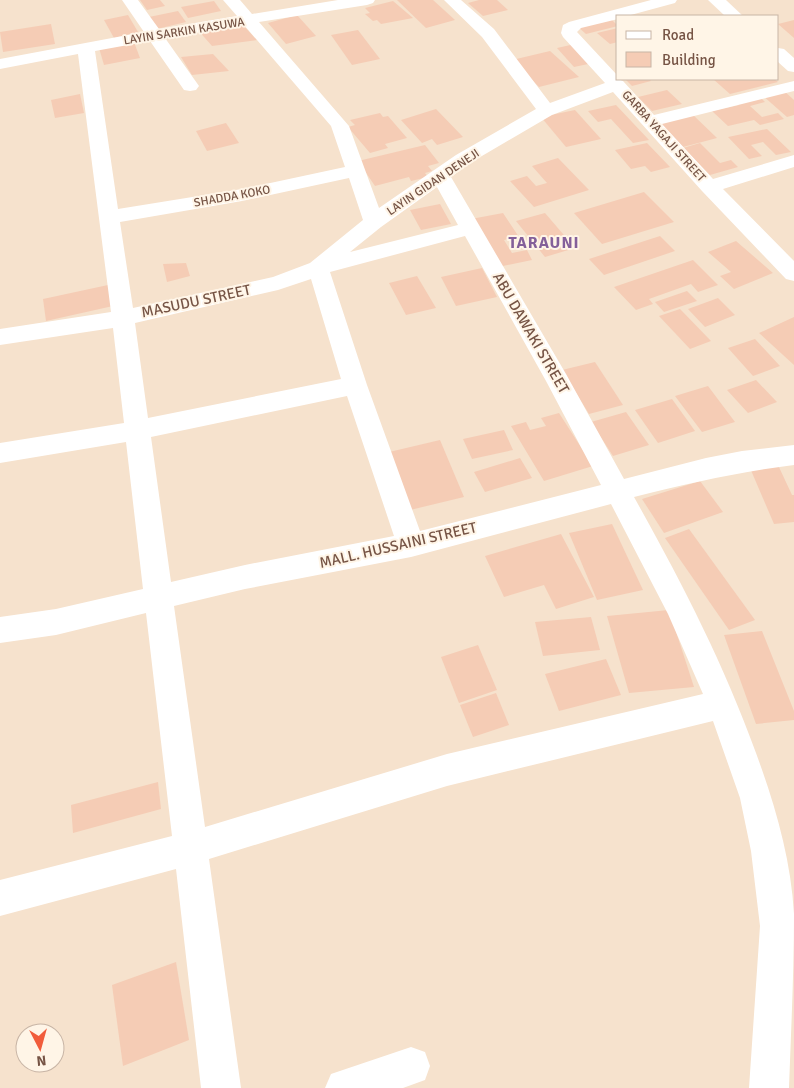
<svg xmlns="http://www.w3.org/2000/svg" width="794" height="1088" viewBox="0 0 794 1088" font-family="Signika,sans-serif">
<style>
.residential{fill:#f6e2cd;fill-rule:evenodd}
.building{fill:#f5ccb5}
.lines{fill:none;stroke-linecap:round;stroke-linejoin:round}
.minor{fill:#fff;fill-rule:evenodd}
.labels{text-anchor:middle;stroke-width:4;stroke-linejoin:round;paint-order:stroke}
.far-street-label{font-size:12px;fill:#765445;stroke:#fff5e7}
.street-label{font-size:15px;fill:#765445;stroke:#fff5e7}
.far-district-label{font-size:16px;font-weight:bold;letter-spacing:1px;fill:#84609a;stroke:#fff5e7}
</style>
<rect width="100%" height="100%" fill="#fef1df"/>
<path class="residential" d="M0 0H794V1088H0ZM618 16H778V79H618ZM25 1033H55V1063H25Z"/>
<g class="building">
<path d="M140 0H160L165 6 147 10Z"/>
<path d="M397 0H433L455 20 426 28Z"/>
<path d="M479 0H497L508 10 483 16 468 3Z"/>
<path d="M214 1 221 11 188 18 181 7Z"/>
<path d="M393 1 413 18 381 24 377 20 373 21 365 14 370 13 365 8Z"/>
<path d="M178 11 186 22 157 29 149 17Z"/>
<path d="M128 15 138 32 114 38 104 20Z"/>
<path d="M297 15 316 36 286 44 268 23Z"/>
<path d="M610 18 618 26 586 34 577 26Z"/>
<path d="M794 20V38L778 24Z"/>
<path d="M241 23 257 40 212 46 197 29Z"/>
<path d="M51 24 55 44 3 52 0 32Z"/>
<path d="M618 28V42L610 44 597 33Z"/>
<path d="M358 30 380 59 352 65 331 35Z"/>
<path d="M134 42 140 58 104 65 99 48Z"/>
<path d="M575 44 593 63 574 67 557 48Z"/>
<path d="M550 51 579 77 539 87 512 60Z"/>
<path d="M213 54 229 71 192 75 181 57Z"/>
<path d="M625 79H649L651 81 632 86Z"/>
<path d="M713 79H774L778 82 730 94Z"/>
<path d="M667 90 682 104 652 111 638 97Z"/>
<path d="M783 90 794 100V115L787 117 762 95Z"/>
<path d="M80 94 84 113 55 118 51 100Z"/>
<path d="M759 96 765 102 750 106 762 117 778 113 784 119 760 125 754 120 728 126 712 111 739 105 735 102Z"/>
<path d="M616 105 649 140 633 143 611 119 598 122 588 111Z"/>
<path d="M436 109 463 137 437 145 432 139 422 143 401 120Z"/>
<path d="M575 110 601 139 566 147 541 117Z"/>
<path d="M380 113 383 117 388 116 407 138 385 144 388 148 370 153 348 127 355 125 350 120Z"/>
<path d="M691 113 717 138 683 147 657 122Z"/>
<path d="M226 123 239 143 207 151 196 131Z"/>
<path d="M767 129 791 152 776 155 763 142 751 145 762 156 749 159 728 137Z"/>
<path d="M647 143 670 167 651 172 645 166 631 169 615 150Z"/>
<path d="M700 143 720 163 731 160 738 167 710 175 683 148Z"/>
<path d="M425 145 439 163 428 166 432 171 425 173 428 177 411 181 409 177 375 186 358 161Z"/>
<path d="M558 158 589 190 534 207 510 181 527 176 536 186 547 183 532 166Z"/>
<path d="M644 192 674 222 602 244 574 213Z"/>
<path d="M440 204 451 224 421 230 410 210Z"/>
<path d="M503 213 519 237 504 240 512 253 527 250 532 260 498 267 471 219Z"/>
<path d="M545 213 575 248 545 257 516 221Z"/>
<path d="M660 236 675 251 604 275 589 259Z"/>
<path d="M736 241 773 273 734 289 720 276 731 272 708 252Z"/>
<path d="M693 260 718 285 698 292 691 284 649 299 653 304 636 310 614 287Z"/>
<path d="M186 263 190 276 167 282 163 264Z"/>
<path d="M482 268 497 297 456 306 441 277Z"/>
<path d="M417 276 436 308 406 315 389 283Z"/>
<path d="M108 285 113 306 46 321 43 299Z"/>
<path d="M687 291 697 301 664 312 655 302Z"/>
<path d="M718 298 735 315 705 327 688 309Z"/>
<path d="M680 309 711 341 690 349 659 316Z"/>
<path d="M794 317V365L759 333Z"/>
<path d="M755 339 780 366 753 376 728 348Z"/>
<path d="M595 362 623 405 589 414 562 370Z"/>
<path d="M756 380 777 402 748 413 727 390Z"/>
<path d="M708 386 735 422 702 432 675 396Z"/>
<path d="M672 399 695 431 658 443 635 410Z"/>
<path d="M626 412 649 445 613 456 591 422Z"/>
<path d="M559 413 593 466 544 481 511 426 526 422 530 430 546 426 541 418Z"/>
<path d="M504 430 513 450 472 459 463 439Z"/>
<path d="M440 440 464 497 406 511 385 453Z"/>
<path d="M520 458 532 478 485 492 474 472Z"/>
<path d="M778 465 792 495H794V522L774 524 750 468Z"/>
<path d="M700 481 723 512 664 533 642 499Z"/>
<path d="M612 524 643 590 597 600 569 533Z"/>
<path d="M689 529 755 620 729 630 665 538Z"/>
<path d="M561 534 594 597 556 609 544 585 504 597 485 556Z"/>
<path d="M669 610 694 687 629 693 607 616Z"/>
<path d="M591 617 600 650 543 656 535 622Z"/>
<path d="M762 631 794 711V720L756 724 724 635Z"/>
<path d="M478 645 497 690 459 703 441 657Z"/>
<path d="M606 659 621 695 559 711 545 674Z"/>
<path d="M496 693 509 725 473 737 460 705Z"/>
<path d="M158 782 161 809 73 833 71 805Z"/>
<path d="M176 962 189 1040 123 1066 112 985Z"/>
</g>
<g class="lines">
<g class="minor">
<path d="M122 0H138L159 29 237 16 223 0H240L252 14 338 0H375L373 3 367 5 259 22 349 126 379 208 456 155 536 109 482 37 444 0H461L494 29 550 103 605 83 563 37 561 33 563 25 569 22 651 0H677L675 3 627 16H618V19L581 28 577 32 618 76V79L623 81 654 115 794 81V91L662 124 713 179 794 155V167L723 189 794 261V281L786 279 702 191 613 92 552 115 470 163 451 177 566 374 624 479 706 458 742 451 794 445V465C737 472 690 483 634 497 681 581 723 662 756 753 775 805 791 859 794 914 794 972 791 1031 789 1088H749L760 926 751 851 740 798 713 721 447 786 209 859 241 1088H201L176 869 0 916V880L172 836 146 613 56 635 0 643V617L56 609 143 589 126 442 0 463V443L124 423 113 328 0 345V329L111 312 78 54 0 69V59L144 32ZM244 25 331 126 345 167 242 189 118 209 95 51 150 41 184 90 190 91 196 90 199 86 165 38ZM349 178 363 220 310 263 273 277 133 308 120 222 242 201ZM437 187 458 225 350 252 381 227ZM465 236 546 381 601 485 420 531 367 385 330 272ZM311 279 341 379 148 418 135 323 278 290ZM347 396 394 536 245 565 171 582 151 437ZM611 504 668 614 703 694 447 754 205 827 174 606 245 589 411 557Z"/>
<path d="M708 0H726L743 16H725Z"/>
<path d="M778 48 784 49 794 58V72L788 71 778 62Z"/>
<path d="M411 1047 425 1052 430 1066 425 1080 403 1088H325L331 1074Z"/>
</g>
</g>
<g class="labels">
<g class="far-street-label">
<text transform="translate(184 31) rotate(-9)" y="4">LAYIN SARKIN KASUWA</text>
<text transform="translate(664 136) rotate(48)" y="4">GARBA YAGAJI STREET</text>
<text transform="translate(433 182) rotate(-34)" y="4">LAYIN GIDAN DENEJI</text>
<text transform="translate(232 196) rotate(-10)" y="4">SHADDA KOKO</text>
</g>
<g class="street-label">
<text transform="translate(196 301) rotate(-12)" y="5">MASUDU STREET</text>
<text transform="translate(531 333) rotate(60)" y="5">ABU DAWAKI STREET</text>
<text transform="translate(398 545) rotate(-13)" y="5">MALL. HUSSAINI STREET</text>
</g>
<g class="far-district-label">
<text x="544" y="248">TARAUNI</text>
</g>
</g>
<rect x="616" y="15" width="162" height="65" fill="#fff5e7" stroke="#c8b5a6"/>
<rect x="626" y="31" width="25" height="8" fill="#ffffff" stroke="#c8b5a6"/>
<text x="662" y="40" font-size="15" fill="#765445">Road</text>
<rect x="626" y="52" width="25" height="15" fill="#f5ccb5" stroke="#c8b5a6"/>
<text x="662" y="65" font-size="15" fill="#765445">Building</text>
<g transform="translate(40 1048) rotate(174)"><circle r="24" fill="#fff5e7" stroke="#c8b5a6"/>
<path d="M0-4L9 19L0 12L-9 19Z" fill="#f15c3b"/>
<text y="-8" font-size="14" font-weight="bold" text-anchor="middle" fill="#765445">N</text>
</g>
</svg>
